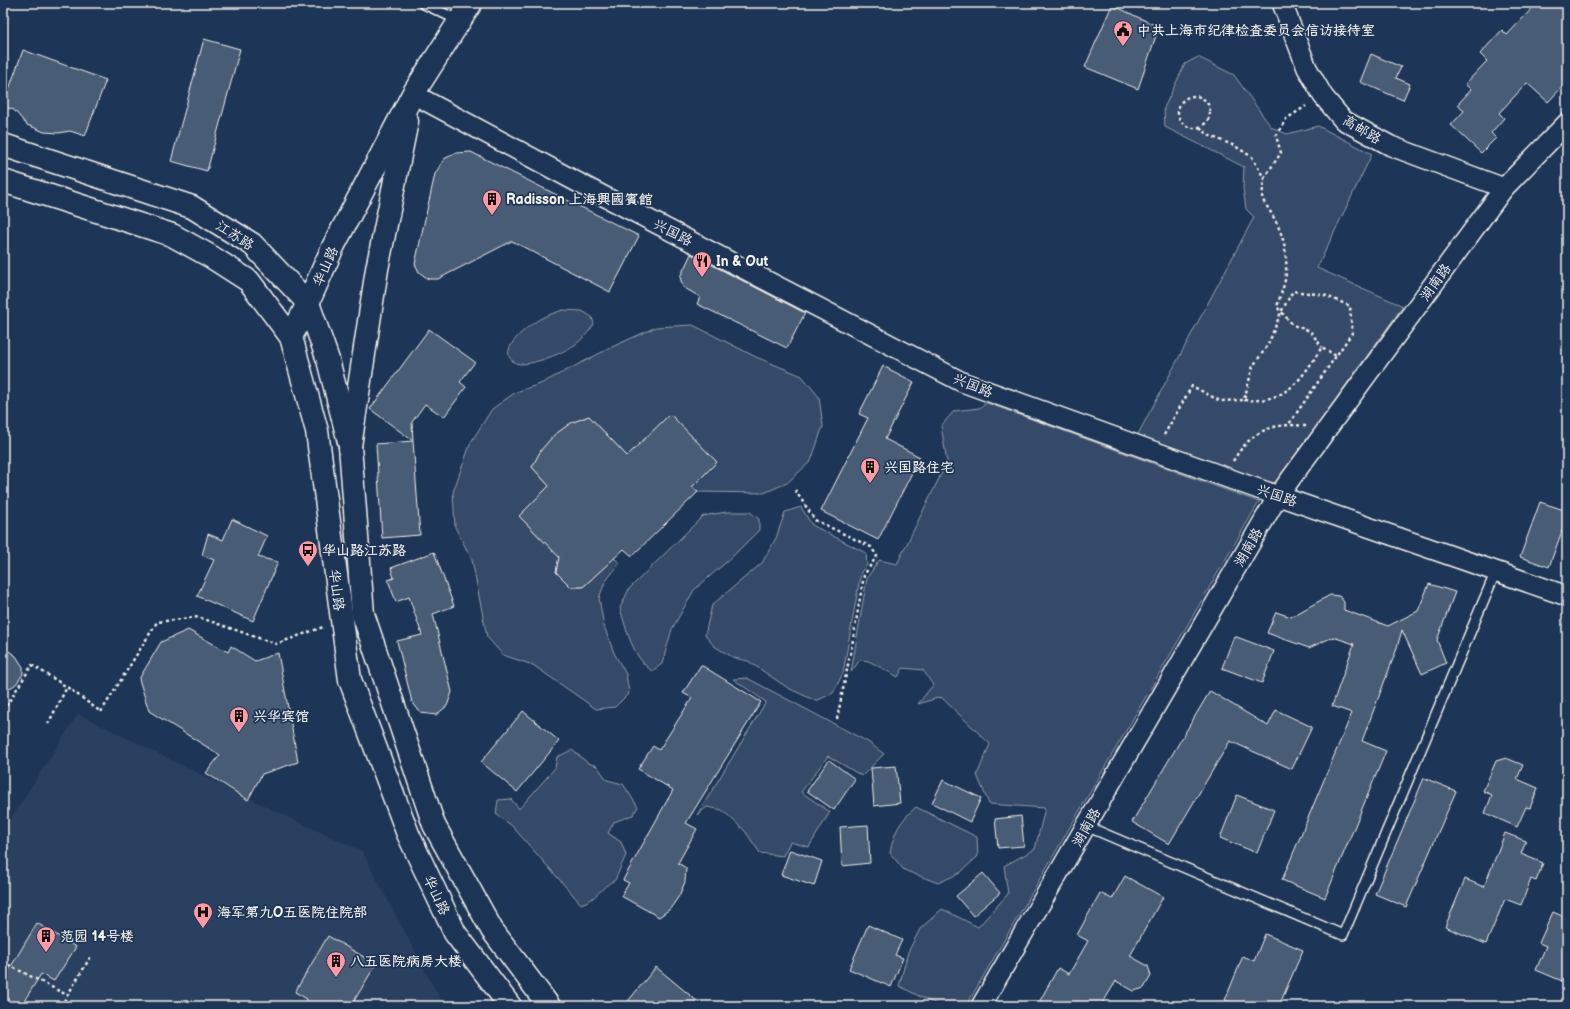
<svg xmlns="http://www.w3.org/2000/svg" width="1570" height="1009" viewBox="0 0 1570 1009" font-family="'Balsamiq Sans','LXGW WenKai TC',sans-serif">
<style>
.built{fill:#2a4060}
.green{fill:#354a67;stroke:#949ea8}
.building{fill:#485b74;stroke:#f4f1e8}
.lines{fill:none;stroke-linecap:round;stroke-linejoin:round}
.lane-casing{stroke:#f4f1e8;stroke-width:12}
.street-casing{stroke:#f4f1e8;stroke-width:22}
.secondary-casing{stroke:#f4f1e8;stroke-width:25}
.primary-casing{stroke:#f4f1e8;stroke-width:25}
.path{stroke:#f4f1e8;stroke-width:2.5;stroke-dasharray:3 3;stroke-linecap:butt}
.lane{stroke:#1d3557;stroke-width:9}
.street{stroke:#1d3557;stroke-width:19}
.secondary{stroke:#1d3557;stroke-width:22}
.primary{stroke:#1d3557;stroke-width:22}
.labels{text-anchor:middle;stroke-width:3.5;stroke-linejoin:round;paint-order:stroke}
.poi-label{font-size:14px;font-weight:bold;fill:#f4f1e8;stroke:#1d3557;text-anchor:start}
.street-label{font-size:14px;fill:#f4f1e8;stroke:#1d3557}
</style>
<rect width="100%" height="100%" fill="#1d3557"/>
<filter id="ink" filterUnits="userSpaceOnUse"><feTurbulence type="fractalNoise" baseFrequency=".025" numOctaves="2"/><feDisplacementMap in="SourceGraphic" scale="8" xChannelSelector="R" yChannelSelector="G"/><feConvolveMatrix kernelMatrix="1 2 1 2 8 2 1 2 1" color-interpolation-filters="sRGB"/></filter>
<g filter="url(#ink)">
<path class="built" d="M78 714 277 812 362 851 444 1006H3V831Z"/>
<g class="green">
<path d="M1198 57 1234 75 1271 127 1287 134 1318 126 1372 154 1317 268 1403 306 1274 485 1137 436 1254 217 1246 209 1243 188 1244 167 1165 127 1164 108 1185 64Z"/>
<path d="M563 310 582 311 592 317 594 324C588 333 582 340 573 346 564 353 525 368 516 363 493 352 529 325 540 319 547 315 555 313 563 310Z"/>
<path d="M693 325 756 357 802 376 819 397 823 426 811 461 787 483 764 493 698 492 692 487 670 415 627 456 589 416C559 427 547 440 532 467L549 486 519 516 559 557 556 572 571 587H583L614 558 620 563 605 582 599 598 604 626 614 653 626 674 629 693 615 707 596 709 533 665 503 655 487 637 472 560 455 527 453 492 471 442 492 409 516 392 540 384 612 347 656 327Z"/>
<path d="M987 403 1259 502 966 1006H943L929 1001 899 986 908 952 920 929 942 909 978 927 1008 894 1004 866 1035 849 1045 808 989 804 977 775 990 744 941 697 918 704 933 685 923 670 903 668 898 677 869 661 860 660 851 672 867 578 879 560 897 564 947 462 941 426 954 411 979 408Z"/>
<path d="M801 507 812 525 866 553 867 565 861 572 843 673 833 693 816 701 788 688 748 661 734 658 714 646 705 635 712 605 762 563 776 538 785 512Z"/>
<path d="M726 512H750L759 519V530L731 558 694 590 672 629 662 664 652 671C633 658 626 629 620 608L629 589 703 516Z"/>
<path d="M747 678 868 742 884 754 862 776 828 756 801 792 830 812 809 847 790 842 783 856 760 853 745 831 722 810 707 807 697 815 766 702 733 679Z"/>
<path d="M572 750 588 763 597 766 607 780 623 784 638 807 633 815 614 822 608 833 621 842 626 855 615 880C599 888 599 898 581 904L512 826 496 814 498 800 511 799 519 809 555 768 557 757Z"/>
<path d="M916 807 977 837 978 856 960 873 938 883 904 870 890 853C894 832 899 822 916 807Z"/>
</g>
<g class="building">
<path d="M1537 3H1567V82L1548 102 1527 83 1499 113 1504 118 1491 133 1496 138 1481 153 1451 125 1464 111 1458 104 1471 90 1465 84 1487 61 1480 54 1502 30 1507 35Z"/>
<path d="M1112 5 1159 27 1138 89 1085 67Z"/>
<path d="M204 39 240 49 207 171 171 161Z"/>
<path d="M23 50 106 80 85 136 70 131 59 133 44 132 35 128 27 125 14 110 3 106Z"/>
<path d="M1371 54 1401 67 1396 78 1410 84 1403 100 1360 82Z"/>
<path d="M471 152 639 236 610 292 512 241 438 279H428L419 272 415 264 435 174 444 159 456 153Z"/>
<path d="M691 254 805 313 787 348 697 304 700 297 683 287 680 277Z"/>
<path d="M429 329 475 362 460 382 466 387 444 417 425 404 412 422 413 441 370 409Z"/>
<path d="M883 366 914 382 885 439 920 457 878 540 821 511 868 418 859 414Z"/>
<path d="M670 414 717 462 692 487 698 492 632 556 624 549 583 587H571L556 572 559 557 519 516 549 486 532 467 541 450 554 435 571 423 589 416 627 456Z"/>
<path d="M413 441 420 535 382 538 376 444Z"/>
<path d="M1540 502 1567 511V517L1549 567 1520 557Z"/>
<path d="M232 519 267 536 258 557 278 562 253 621 197 596 214 560 202 555 208 534 223 540Z"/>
<path d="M434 552 454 606 433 614 452 692 447 706 436 715 421 713 412 702 397 641 422 635 409 597 396 602 388 580 394 578 391 568Z"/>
<path d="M1429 584 1455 592 1437 640 1446 663 1422 674 1402 630 1396 651 1362 741 1386 751 1325 898 1282 880 1352 713 1332 706 1354 644 1333 637 1309 648 1267 633 1276 612 1291 617 1330 595 1339 596 1344 602V610L1388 626 1418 611Z"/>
<path d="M188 630 228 652 231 646 255 661 278 653 298 762 262 774 248 800 206 773 220 755 149 711 139 679 161 642Z"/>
<path d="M1234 636 1274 651 1262 683 1222 668Z"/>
<path d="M3 647 16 656 23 667V674L16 684 3 693Z"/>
<path d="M701 665 761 702 686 823 697 829 678 863 686 868 685 882 679 896 670 909 659 917 621 896 629 883 623 880 673 790 638 769 653 746 659 750 692 698 683 693Z"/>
<path d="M1210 691 1268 726 1276 710 1312 727 1292 769 1230 741 1169 844 1132 822Z"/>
<path d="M523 711 559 741 517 792 481 762Z"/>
<path d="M1506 758 1523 765 1517 779 1538 788 1530 808 1526 807 1517 827 1485 813 1492 795 1483 791 1496 761Z"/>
<path d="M829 760 855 779 834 810 807 791Z"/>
<path d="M896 766 900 803 874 806 871 768Z"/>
<path d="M1424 778 1456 791 1406 907 1375 894Z"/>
<path d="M943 780 981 798 970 822 932 803Z"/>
<path d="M1237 795 1274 810 1257 853 1220 838Z"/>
<path d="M1021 816 1024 846 998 848 995 819Z"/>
<path d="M868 825 870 863 842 866 840 827Z"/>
<path d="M1505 833 1526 841 1521 854 1543 863 1536 881 1531 879 1521 905 1505 899 1486 944 1445 927 1465 879 1484 887Z"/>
<path d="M790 850 822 861 814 886 781 875Z"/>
<path d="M983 873 1000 893 973 916 956 896Z"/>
<path d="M1125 876 1163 897 1130 956 1148 966 1151 976 1144 988 1134 991 1116 981 1101 1006H1037L1058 968 1069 974 1088 941 1077 935 1100 893 1112 899Z"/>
<path d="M1553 912 1567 918V983L1536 970 1546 946 1539 943Z"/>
<path d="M37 923 76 947 54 981 41 974 21 1006H3V980Z"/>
<path d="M868 925 902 940 895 955 903 958 891 987 849 969Z"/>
<path d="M1265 934 1303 950 1279 1006H1239L1225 1000 1243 956 1254 961Z"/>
<path d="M328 936 376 964 351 1006H303L307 999 295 992Z"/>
<path d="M656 967 703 1006H624Z"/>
</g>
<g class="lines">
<defs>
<g id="lane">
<path d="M422 3 460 21"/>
<path d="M1086 826 1343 935 1496 571"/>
</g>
<g id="street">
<path d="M1282 3 1307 68 1323 96 1343 120 1391 146 1504 188"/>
<path d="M413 94 590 189 962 382 1247 485 1567 596"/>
<path d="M981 1006 1278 496 1504 188 1567 123"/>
</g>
<g id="secondary">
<path d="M291 337 308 303 333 247 413 94 471 3"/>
<path d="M350 446 377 269 407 121"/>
</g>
<g id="primary">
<path d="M3 145 192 207 252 244 308 303 328 360 350 446 363 614 434 825 492 930 549 1006"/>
<path d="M3 181 172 235 210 256 249 281 291 337 317 431 350 680 408 834 455 933 510 1006"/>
</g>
</defs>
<use href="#lane" class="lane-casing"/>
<use href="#street" class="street-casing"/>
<use href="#secondary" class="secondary-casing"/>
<use href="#primary" class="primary-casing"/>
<g class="path">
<circle cx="1194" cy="112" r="16"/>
<path d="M1200 127 1208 135 1235 146 1252 157 1264 178 1262 199C1278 222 1288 242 1286 271 1286 283 1280 295 1277 307L1293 325 1310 331 1322 347"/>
<path d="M1264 178 1281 153 1276 136 1286 119 1306 106"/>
<path d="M1244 400C1287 403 1300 381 1322 347L1336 356"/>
<path d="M1164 435 1192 386 1220 401 1244 400 1253 366 1268 345 1281 312 1293 291 1324 295 1350 306 1352 333 1289 424"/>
<path d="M1233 461C1251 431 1272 422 1306 426"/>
<path d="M795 490 815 520 871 547 877 556 864 575 852 645 837 719"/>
<path d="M3 711 32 665 67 687 101 712 157 622 198 617 276 644 323 627"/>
<path d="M48 724 67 687"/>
<path d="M3 962 67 995"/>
<path d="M61 1006 91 956"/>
</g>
<use href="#lane" class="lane"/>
<use href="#street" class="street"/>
<use href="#secondary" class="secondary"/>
<use href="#primary" class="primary"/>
</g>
</g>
<defs>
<symbol id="civic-pin" viewBox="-11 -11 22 30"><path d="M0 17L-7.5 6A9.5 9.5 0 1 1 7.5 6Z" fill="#ff9aa2" stroke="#1d3557"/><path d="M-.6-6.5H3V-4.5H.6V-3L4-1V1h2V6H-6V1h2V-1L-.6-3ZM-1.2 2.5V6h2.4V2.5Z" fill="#111"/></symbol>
<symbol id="building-pin" viewBox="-11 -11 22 30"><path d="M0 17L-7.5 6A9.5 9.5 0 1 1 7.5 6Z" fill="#ff9aa2" stroke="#1d3557"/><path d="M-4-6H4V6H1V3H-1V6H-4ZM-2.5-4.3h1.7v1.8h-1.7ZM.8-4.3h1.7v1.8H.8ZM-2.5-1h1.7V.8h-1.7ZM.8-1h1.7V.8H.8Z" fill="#111"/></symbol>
<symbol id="restaurant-pin" viewBox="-11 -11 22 30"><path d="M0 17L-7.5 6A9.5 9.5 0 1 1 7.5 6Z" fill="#ff9aa2" stroke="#1d3557"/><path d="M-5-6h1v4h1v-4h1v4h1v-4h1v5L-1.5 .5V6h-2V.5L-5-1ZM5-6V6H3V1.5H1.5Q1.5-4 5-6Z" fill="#111"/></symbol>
<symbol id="bus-pin" viewBox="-11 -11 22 30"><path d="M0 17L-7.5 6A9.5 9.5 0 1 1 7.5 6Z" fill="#ff9aa2" stroke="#1d3557"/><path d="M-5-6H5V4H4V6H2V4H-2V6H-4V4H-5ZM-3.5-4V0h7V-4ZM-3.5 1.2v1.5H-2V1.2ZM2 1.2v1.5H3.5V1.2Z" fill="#111"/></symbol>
<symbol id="hospital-pin" viewBox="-11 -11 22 30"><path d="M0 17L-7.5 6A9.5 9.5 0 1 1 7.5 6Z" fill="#ff9aa2" stroke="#1d3557"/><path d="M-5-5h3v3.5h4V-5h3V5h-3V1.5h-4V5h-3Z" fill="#111"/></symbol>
</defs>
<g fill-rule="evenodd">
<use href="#civic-pin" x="1112" y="19" width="22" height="30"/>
<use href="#building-pin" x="481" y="188" width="22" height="30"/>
<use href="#restaurant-pin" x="691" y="250" width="22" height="30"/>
<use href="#building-pin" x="859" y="456" width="22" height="30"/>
<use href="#bus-pin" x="297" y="539" width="22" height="30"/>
<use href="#building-pin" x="228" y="705" width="22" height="30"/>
<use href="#hospital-pin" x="192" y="901" width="22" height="30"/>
<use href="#building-pin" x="35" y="925" width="22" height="30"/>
<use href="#building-pin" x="325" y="950" width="22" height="30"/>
</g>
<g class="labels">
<g class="poi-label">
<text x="1137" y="35">中共上海市纪律检查委员会信访接待室</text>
<text x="506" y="204">Radisson 上海興國賓館</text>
<text x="716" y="266">In &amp; Out</text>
<text x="884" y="472">兴国路住宅</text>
<text x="322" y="555">华山路江苏路</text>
<text x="253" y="721">兴华宾馆</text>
<text x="217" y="917">海军第九O五医院住院部</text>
<text x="60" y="941">范园 14号楼</text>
<text x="350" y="966">八五医院病房大楼</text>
</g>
<g class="street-label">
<text transform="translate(1362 129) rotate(31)" y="5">高邮路</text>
<text transform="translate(673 232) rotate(27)" y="5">兴国路</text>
<text transform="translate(235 235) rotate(33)" y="5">江苏路</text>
<text transform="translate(325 266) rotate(-66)" y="5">华山路</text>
<text transform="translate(1435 282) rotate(-54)" y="5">湖南路</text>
<text transform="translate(973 385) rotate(22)" y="5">兴国路</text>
<text transform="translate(1277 495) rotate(19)" y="5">兴国路</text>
<text transform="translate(1248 547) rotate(-60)" y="5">湖南路</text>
<text transform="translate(337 590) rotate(83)" y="5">华山路</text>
<text transform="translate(1086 827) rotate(-60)" y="5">湖南路</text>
<text transform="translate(437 895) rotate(65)" y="5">华山路</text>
</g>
</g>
<rect width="1570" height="1009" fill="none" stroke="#1d3557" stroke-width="16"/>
<rect x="8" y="8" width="1554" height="993" fill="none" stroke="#f4f1e8" stroke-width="1.5" filter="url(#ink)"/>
</svg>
